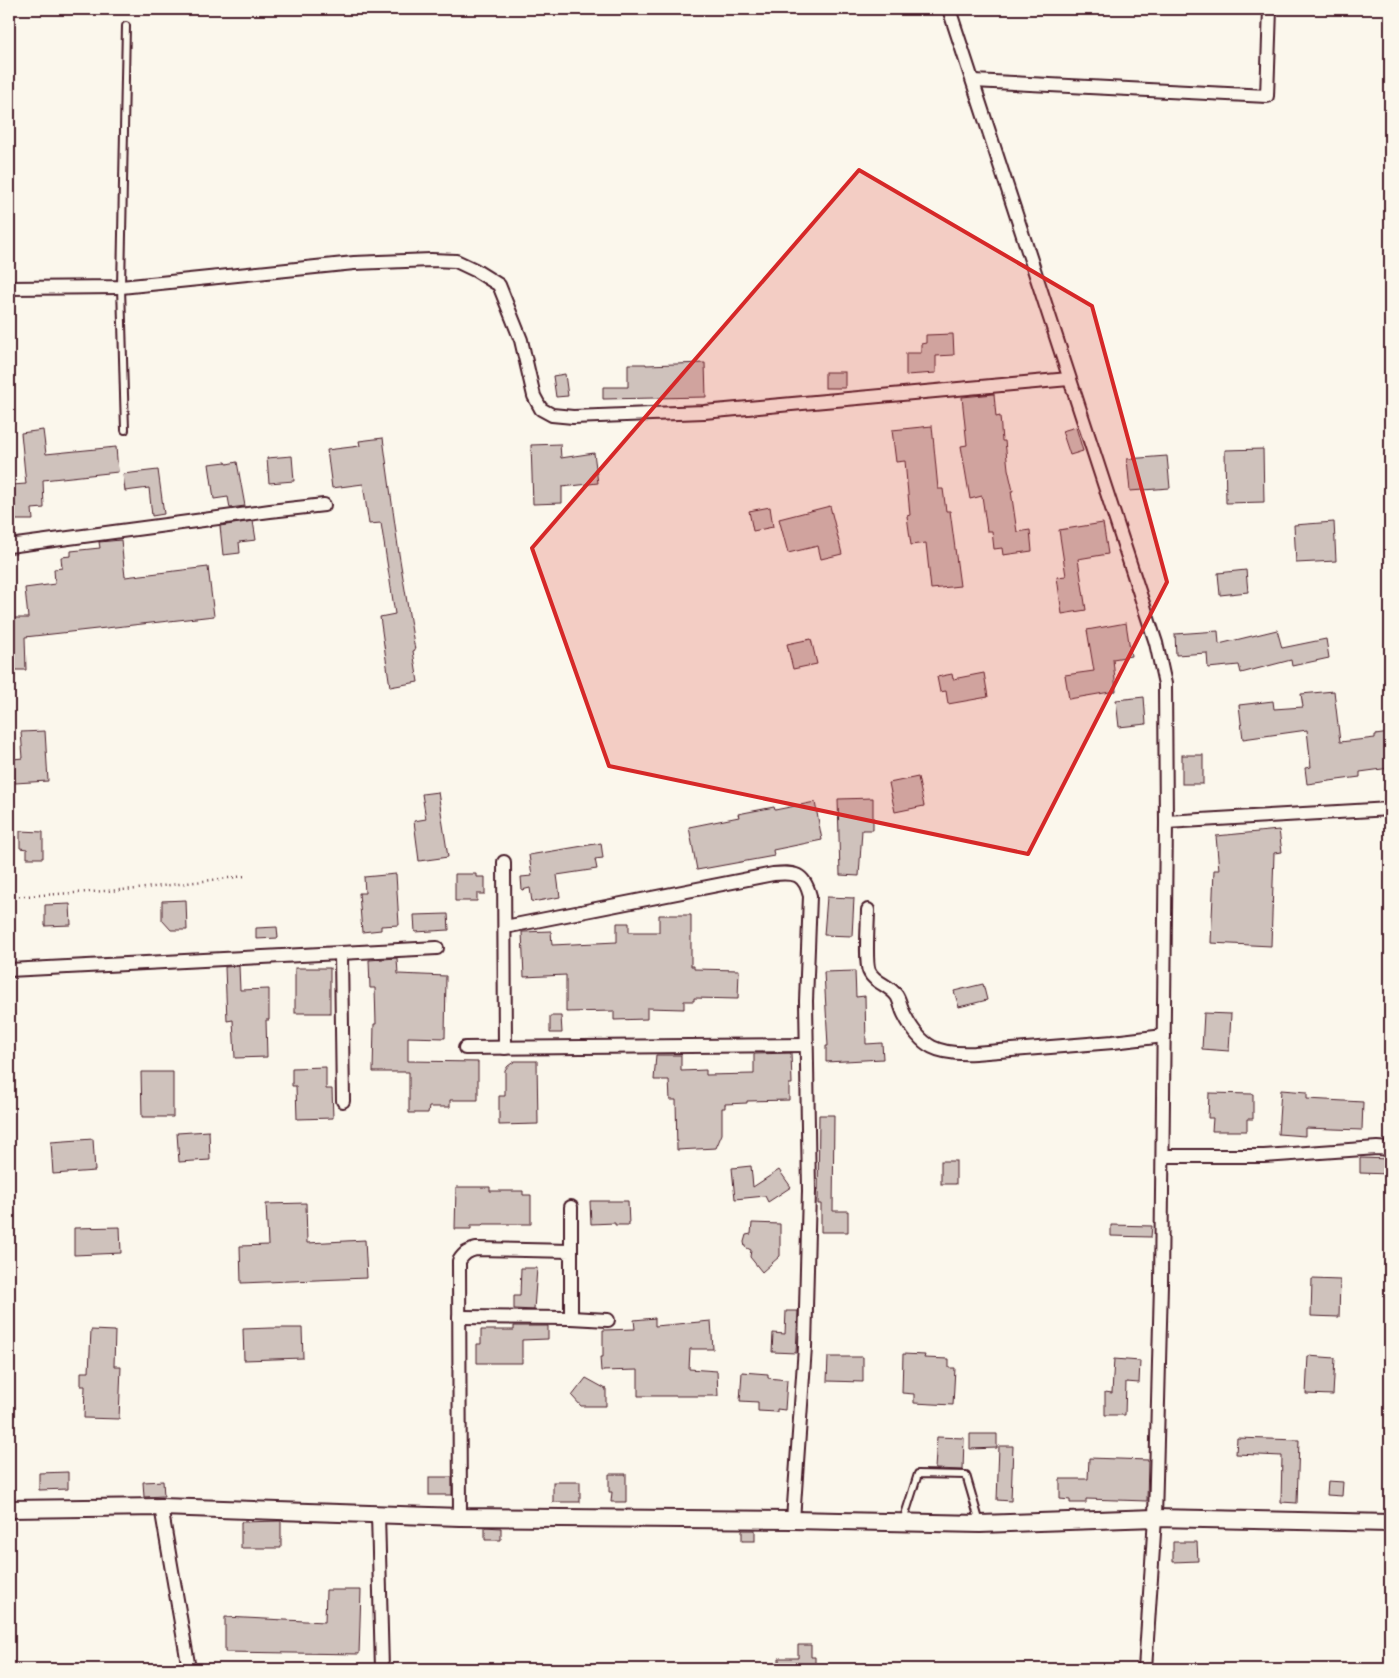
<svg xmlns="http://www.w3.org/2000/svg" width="1399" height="1678" viewBox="0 0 1399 1678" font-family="'Gochi Hand',sans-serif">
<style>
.building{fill:#cfc2bc;stroke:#4a1f2b}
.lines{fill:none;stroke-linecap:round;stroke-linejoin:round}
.lane-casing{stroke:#4a1f2b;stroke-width:10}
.street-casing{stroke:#4a1f2b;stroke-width:16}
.secondary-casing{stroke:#4a1f2b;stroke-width:20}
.path{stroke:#4a1f2b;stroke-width:2.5;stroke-dasharray:1 4;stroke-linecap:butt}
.lane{stroke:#fbf7ec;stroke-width:6}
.street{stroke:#fbf7ec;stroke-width:12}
.secondary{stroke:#fbf7ec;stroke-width:16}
.marked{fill:#d62828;fill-opacity:0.2;stroke:#d62828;stroke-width:4;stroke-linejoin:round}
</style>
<rect width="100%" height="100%" fill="#fbf7ec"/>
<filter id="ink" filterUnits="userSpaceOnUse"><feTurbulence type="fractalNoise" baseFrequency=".02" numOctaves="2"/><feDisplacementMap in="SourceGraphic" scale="10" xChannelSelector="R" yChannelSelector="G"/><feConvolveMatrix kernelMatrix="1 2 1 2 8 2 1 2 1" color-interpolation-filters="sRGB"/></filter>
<g filter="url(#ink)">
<g class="building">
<path d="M953 334 954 355 936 356V373L906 375V353H921V344L926 343V335Z"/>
<path d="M705 363 706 397 603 399V387H628V364H646V365Z"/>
<rect x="825" y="372" width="20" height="16"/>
<path d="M565 374 568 396 556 397 553 376Z"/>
<path d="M994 394 996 417 1000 416 1002 441H1005L1008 469 1013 491H1011L1017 532 1030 530 1032 551 1003 555 1002 548 994 549 992 531H987L982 496 970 499 961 446 967 445 962 397Z"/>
<path d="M932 426 938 489H943L946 511H950L960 586 931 589 926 543 911 545 907 516 910 515 905 461 896 462 892 430Z"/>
<path d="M1076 427 1083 451 1070 455 1062 431Z"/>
<path d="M43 430 46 454 116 447 118 472 43 480 44 508 32 509 33 520H13L12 485 26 484 21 433Z"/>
<path d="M383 438 399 554 415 650 413 651 418 682 390 687 380 617 395 614 381 523 369 524 363 484 332 488 327 450 360 446 359 441Z"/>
<path d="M560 444 561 458 594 453 598 483 562 487V503L533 504 531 445Z"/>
<path d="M1263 449 1264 502 1226 503 1225 450Z"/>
<path d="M292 456 294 481 269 483 267 458Z"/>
<path d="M1167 456 1170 488 1130 491 1127 459Z"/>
<path d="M226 462 227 464 237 462 245 506 230 508 228 497 214 499 209 464Z"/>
<path d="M158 470 164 514 152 516 149 488 125 491 123 474Z"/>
<path d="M830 506 842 554 821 559 818 546 788 553 779 519Z"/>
<path d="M770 507 773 527 753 531 749 511Z"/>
<path d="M253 521 256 540 239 542 240 553 223 555 220 526Z"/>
<path d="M1334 522 1336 561 1296 563 1294 525Z"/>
<path d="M1103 523 1108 554 1078 559 1086 610 1062 614 1057 577 1066 576 1059 530Z"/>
<path d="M121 540 125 577 208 567 214 616 25 637 26 670H14L13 618H28L25 588 55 584 54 569 62 568 61 557 71 556V551L100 548 99 542Z"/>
<path d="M1246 570 1248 592 1220 595 1218 573Z"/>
<path d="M1126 623 1131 656 1113 659 1116 691 1069 699 1065 675 1094 671 1087 630Z"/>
<path d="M1277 630 1282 648 1326 639 1329 658 1292 666 1291 660 1241 673 1239 665 1208 668 1207 653 1176 655 1175 634 1218 631 1219 644Z"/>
<path d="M811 639 817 664 793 669 787 644Z"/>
<path d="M984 673 988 697 948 704 946 691 940 692 937 677 952 674 953 679Z"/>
<path d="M1334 691 1340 742 1375 738V735L1390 733V768L1360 772V777L1307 784 1305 768 1311 767 1307 730 1243 739 1239 705 1273 701 1274 709 1303 707 1301 694Z"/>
<path d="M1144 697 1146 724 1119 727 1116 700Z"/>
<path d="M45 731 48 781 15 783 13 759 23 758 21 732Z"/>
<rect x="1182" y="755" width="21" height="29"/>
<path d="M918 777 924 806 895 812 889 783Z"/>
<path d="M438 792 448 857 419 861 414 821 426 819 422 794Z"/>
<path d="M873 798V830H862L859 876 840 875 838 799Z"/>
<path d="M815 802 822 840 773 850 774 856 697 870 689 827 739 817 738 814 774 807 775 810Z"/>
<path d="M1279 830 1282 852 1274 853 1271 946 1211 943 1214 870H1219L1216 836Z"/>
<path d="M20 831 43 832V858H27V849L20 848Z"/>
<path d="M601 843 603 858 595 859 597 869 557 875 560 897 532 902 530 888 522 890 521 877 532 876 529 855Z"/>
<path d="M396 874 399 925 381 926V930L362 932 359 893H365L364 877Z"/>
<path d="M455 874H476V877H485V894H477V901H455Z"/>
<path d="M827 897 854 898 852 936 824 935Z"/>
<path d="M186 900 187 930H171L162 920V901Z"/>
<path d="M70 904 71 925 45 926V905Z"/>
<path d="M448 914 449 930 415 932 414 915Z"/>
<path d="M659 915H691V966H694V969L739 970 738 999 694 998V1001H684V1009L647 1008V1019L614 1020V1011L566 1012V975L524 977 522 932 551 931 552 945 617 942V923H629V932H659Z"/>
<path d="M277 927 278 938 256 939V928Z"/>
<path d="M397 958 398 974 446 976 445 1038 408 1037V1061L478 1062V1100H450V1107H429L428 1113H409V1072H373L374 1024H376L375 988H370L369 960Z"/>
<path d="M239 966 240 990 269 989V1020H266L267 1057 235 1058 233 1020 227 1021 225 967Z"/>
<rect x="295" y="968" width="35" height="45"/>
<path d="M855 971 856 997 865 996 866 1044 882 1043 883 1059 826 1062V1046H828L824 972Z"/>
<path d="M983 984 987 1000 959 1007 954 991Z"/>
<path d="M1204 1013 1231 1014 1229 1051 1202 1049Z"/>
<path d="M550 1016H561L562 1033H550Z"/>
<path d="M791 1053 792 1084H789V1100L747 1101V1103L725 1104V1108H722V1134L716 1148 677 1150 676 1100H670L669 1080H654L656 1055H681V1071L706 1070V1075L754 1074V1054Z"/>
<path d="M515 1061H537L538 1124 499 1125V1096H505V1070L508 1066Z"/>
<path d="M326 1067V1089H332L333 1118 297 1119 296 1086H292V1068Z"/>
<path d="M141 1072H173V1117H142Z"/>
<path d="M1281 1090 1307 1092V1099L1363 1102 1362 1130 1305 1128V1136L1278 1134Z"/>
<path d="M1209 1093 1253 1094V1119H1247V1131H1212L1213 1118H1208Z"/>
<path d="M819 1115H834L833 1211H848V1232H821V1204H818Z"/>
<path d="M209 1131 210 1160 179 1162 177 1133Z"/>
<path d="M93 1139 95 1171 53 1174 51 1142Z"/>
<path d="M1360 1158 1390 1159V1174L1360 1173Z"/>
<rect x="941" y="1161" width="15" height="23"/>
<path d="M751 1166 753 1187 779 1170 791 1187 768 1202 765 1196 735 1199 732 1168Z"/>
<path d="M456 1187H490V1191H523V1195H531V1224H483L482 1225H471V1229H455Z"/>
<path d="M590 1201H628L629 1225H615V1223L591 1224Z"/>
<path d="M306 1203 307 1243 365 1240 367 1278 241 1283 240 1246 268 1245 266 1204Z"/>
<path d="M752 1223 780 1224V1256L762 1272 750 1257 751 1250 745 1247 744 1242 746 1235 751 1234Z"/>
<path d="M1111 1225 1152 1226 1151 1237 1111 1236Z"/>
<path d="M120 1227 121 1253 74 1255V1228Z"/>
<path d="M521 1268H537L534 1310 514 1309V1296H520Z"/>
<path d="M1312 1279 1340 1280 1339 1317 1311 1316Z"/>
<path d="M786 1311H798L796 1353 772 1352 773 1333 785 1334Z"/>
<path d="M655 1318V1326L711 1321 713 1349H690L689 1369 717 1371 718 1396H638V1370L601 1371 600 1357H603V1330L635 1329 634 1320Z"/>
<path d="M514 1326H548V1339L522 1340V1363H477V1344H481V1330H514Z"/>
<path d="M271 1328H302L303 1358 244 1360 243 1329Z"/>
<path d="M91 1330 115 1331 114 1366H121L119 1419 84 1418 85 1386H81V1372H89Z"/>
<path d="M903 1354 925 1355 924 1358 949 1359V1368H955L953 1405 914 1403V1394L902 1393Z"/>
<path d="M1308 1356 1335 1358 1333 1395 1306 1394Z"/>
<path d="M828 1357H863V1382L827 1381Z"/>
<path d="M1114 1359 1140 1361 1139 1383 1126 1382 1125 1415H1105V1392L1112 1393Z"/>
<path d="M742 1372 768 1374V1378L787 1380 785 1410 777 1409V1412L758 1411V1402L740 1401Z"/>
<path d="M586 1378 606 1389V1406H581L572 1396Z"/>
<path d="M970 1434H997V1448L970 1449Z"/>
<path d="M937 1437 964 1438 963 1470 935 1469Z"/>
<path d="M1237 1438 1299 1440 1297 1503 1281 1502 1282 1456 1236 1454Z"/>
<path d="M999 1446H1013L1011 1501 997 1500Z"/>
<path d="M1089 1458 1148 1460 1147 1501 1086 1499V1503H1070V1500L1060 1499V1479H1088Z"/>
<path d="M68 1472V1489L39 1490V1473Z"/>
<path d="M609 1474H626V1502H611L612 1492H609Z"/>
<rect x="429" y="1477" width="23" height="18"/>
<path d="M163 1481 164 1496 144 1497 143 1482Z"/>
<path d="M1328 1481 1343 1482 1342 1496 1327 1495Z"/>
<rect x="553" y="1482" width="27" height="20"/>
<path d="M281 1521V1548H241V1522Z"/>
<path d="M485 1527 501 1528V1540H485Z"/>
<rect x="742" y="1530" width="13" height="11"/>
<path d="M1173 1542H1197L1198 1561 1173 1562Z"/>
<path d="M326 1590H361L359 1654 225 1652V1617L325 1622Z"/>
<path d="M798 1645H811V1657H815V1669H779V1658H798Z"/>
</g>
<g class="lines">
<defs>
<g id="lane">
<path d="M125 430 121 287 126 26"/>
<path d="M903 1521 918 1474 966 1475 980 1523"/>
</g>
<g id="street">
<path d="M949 9 1156 643 1165 684 1166 822 1161 1284 1155 1518 1145 1669"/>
<path d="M973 81 1267 96 1270 9"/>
<path d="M9 288 121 287 354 263 431 260 456 261 475 270 499 285 521 340 534 396 541 409 552 415 573 417 704 412 1069 379"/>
<path d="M9 546 270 511 324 505"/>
<path d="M1166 822 1390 809"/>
<path d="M504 862 505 1048"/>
<path d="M868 910C868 922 865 962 869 971 874 983 890 985 897 996 900 1001 901 1008 904 1014 921 1048 938 1055 975 1053L1113 1042 1164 1036"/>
<path d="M505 927 773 874C795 872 804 873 810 896L806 1001 809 1191 805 1347 793 1520"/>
<path d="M341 954 343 1101"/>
<path d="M9 970 437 948"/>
<path d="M465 1048 806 1045"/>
<path d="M1163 1156H1264L1377 1148 1390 1149"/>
<path d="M571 1207V1251"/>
<path d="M459 1317 571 1318 608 1320"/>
<path d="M161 1507 189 1669"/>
<path d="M378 1514 382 1669"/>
<path d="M460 1517 459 1261C464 1253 468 1251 476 1249L571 1251V1318"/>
</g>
<path id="secondary" d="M9 1509 161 1507 460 1517 793 1520 980 1524 1155 1518 1390 1523"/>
</defs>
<use href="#lane" class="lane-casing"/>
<use href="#street" class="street-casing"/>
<use href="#secondary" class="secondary-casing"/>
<path class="path" d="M9 897 137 889 245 876"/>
<use href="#lane" class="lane"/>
<use href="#street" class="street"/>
<use href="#secondary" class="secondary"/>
</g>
</g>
<path class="marked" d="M859 170 1092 306 1167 582 1028 854 609 766 532 548Z"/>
<rect width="1399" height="1678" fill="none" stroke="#fbf7ec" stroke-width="30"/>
<rect x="15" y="15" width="1369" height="1648" fill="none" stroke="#4a1f2b" stroke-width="2" filter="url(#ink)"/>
</svg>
